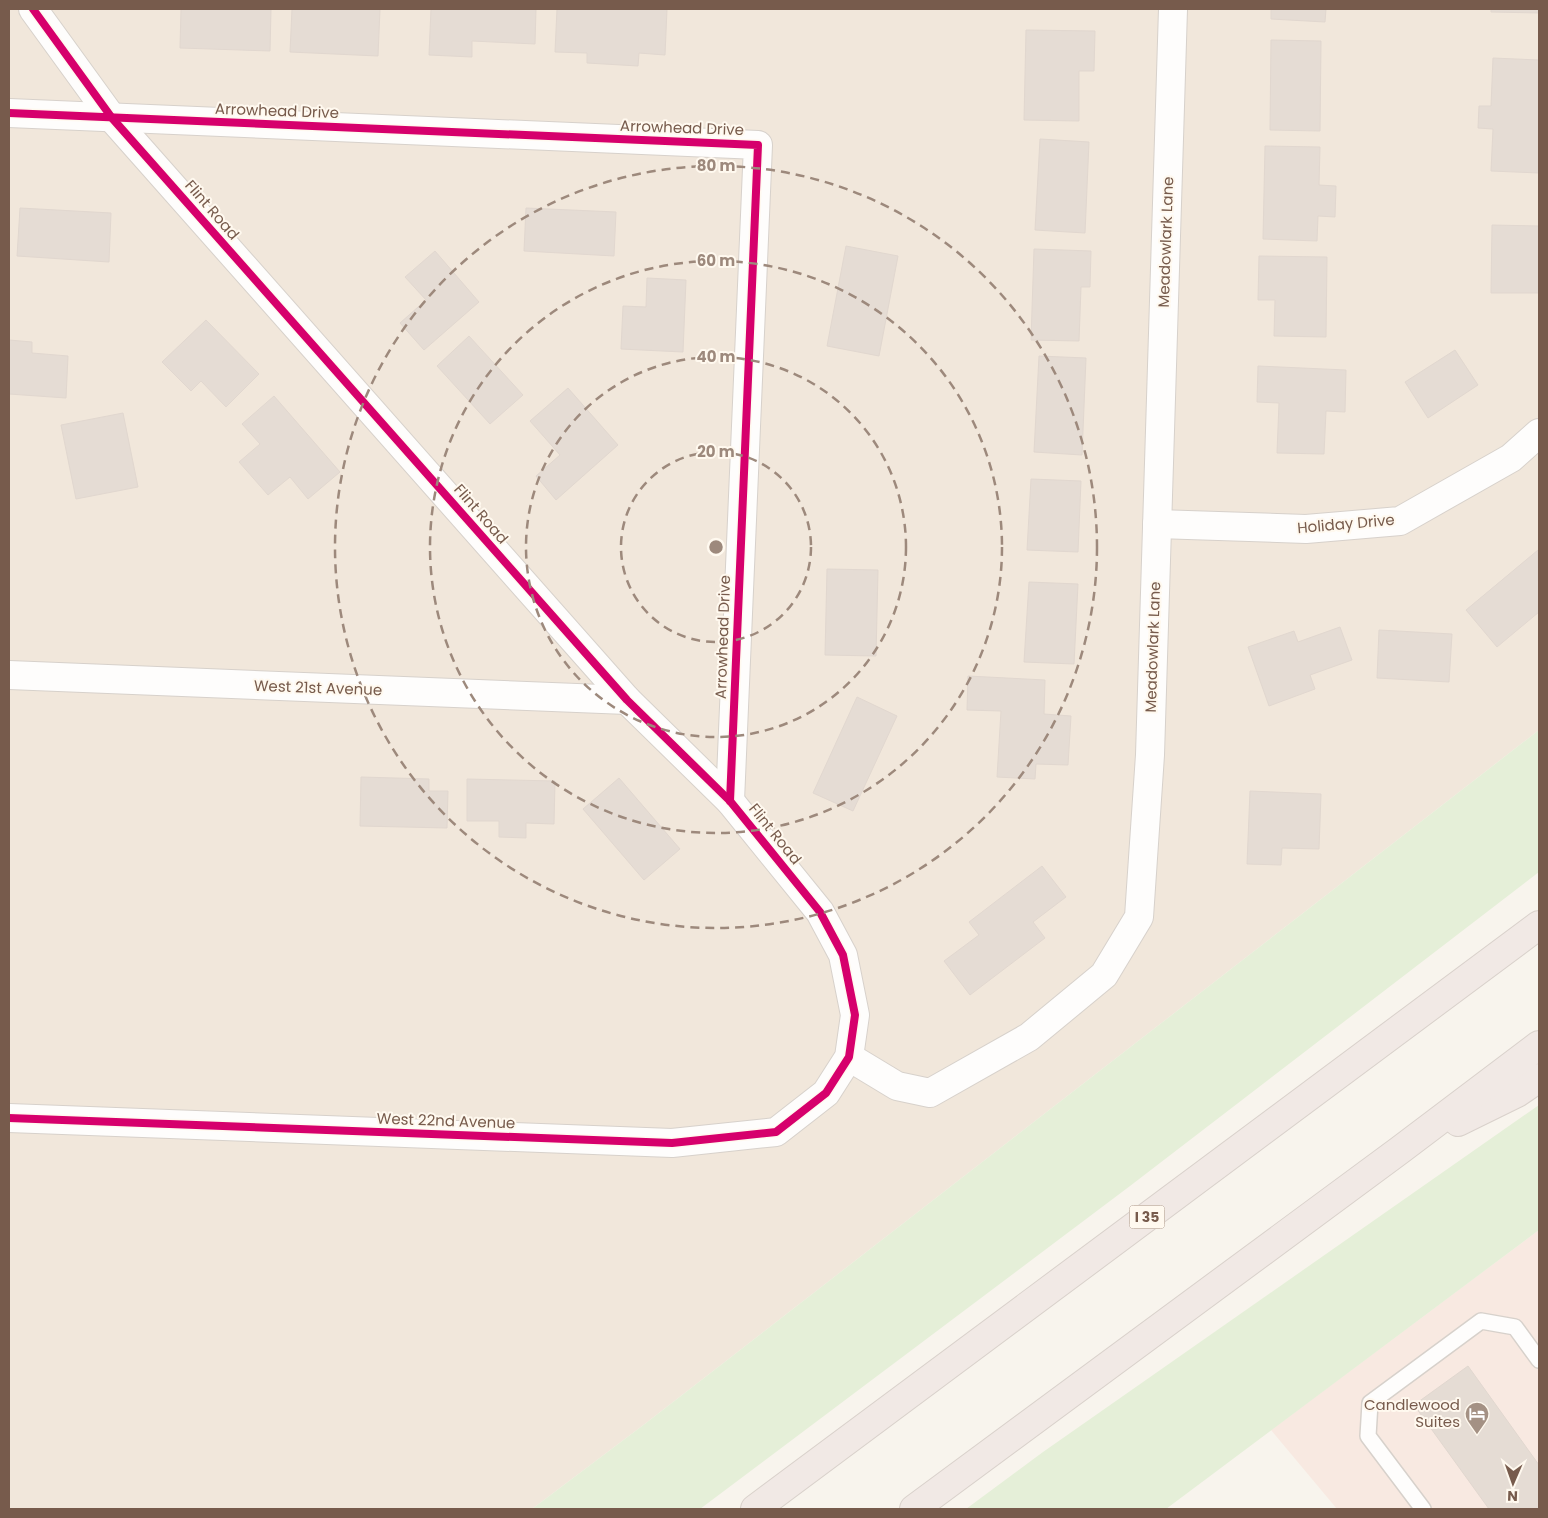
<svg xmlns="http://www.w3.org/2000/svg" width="1548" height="1518" viewBox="0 0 1548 1518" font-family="Poppins,sans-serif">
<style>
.residential{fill:#f1e7db}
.commercial{fill:#f8e9e1}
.green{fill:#e5efd8}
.building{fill:#e5dcd4;stroke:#e1d7cf}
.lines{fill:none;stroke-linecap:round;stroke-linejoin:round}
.lane-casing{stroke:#d7d1cb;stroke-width:18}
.street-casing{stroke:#d7d1cb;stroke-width:30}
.highway-casing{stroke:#d9d1cb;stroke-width:30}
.lane{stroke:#fefdfc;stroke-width:15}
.street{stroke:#fefdfc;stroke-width:28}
.highway{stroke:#f1e9e5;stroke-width:28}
.cycleway-casing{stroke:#fff9ef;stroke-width:11}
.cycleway{stroke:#d6006c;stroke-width:8}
.ring{fill:none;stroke:#9d897c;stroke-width:2.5;stroke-dasharray:9 6}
.labels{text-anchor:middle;stroke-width:4;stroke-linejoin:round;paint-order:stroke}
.shield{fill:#fff9ef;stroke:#a08a7d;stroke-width:1}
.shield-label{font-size:14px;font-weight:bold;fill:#775b4c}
.street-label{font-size:15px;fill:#775b4c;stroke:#fff9ef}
.poi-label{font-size:15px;fill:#775b4c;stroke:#fff9ef;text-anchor:end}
.centre{fill:#9d897c;stroke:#fff9ef;stroke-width:2.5}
.ring-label{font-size:15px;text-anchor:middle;font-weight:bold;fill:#9d897c;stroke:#fff9ef;stroke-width:4;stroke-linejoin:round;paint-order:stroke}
</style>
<rect width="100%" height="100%" fill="#f8f4ed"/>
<path class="residential" d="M9 9H1539V730L646 1423 532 1509H9Z"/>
<path class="commercial" d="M1539 1230V1509H1337L1271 1430Z"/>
<g class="green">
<path d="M1539 730V872L1130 1186 700 1509H532L646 1423Z"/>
<path d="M1539 1105V1230L1166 1509H966L1043 1452Z"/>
</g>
<g class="building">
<path d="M181 9H271L270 51 180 48Z"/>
<path d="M292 9H380L378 56 290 52Z"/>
<path d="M431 9H536L535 44 472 41V57L429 55Z"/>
<path d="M557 9H667L665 55 639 53 638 66 587 63V53L555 52Z"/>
<path d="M1271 9H1326L1325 22 1271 19Z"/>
<path d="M1491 9H1539V13L1491 12Z"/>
<path d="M1026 30 1095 31 1094 71H1079V121L1024 120Z"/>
<path d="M1271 40 1321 41 1320 131 1270 130Z"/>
<path d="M1493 58 1539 60V173L1491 171 1493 129 1478 128 1479 106H1491Z"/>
<path d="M1040 139 1089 142 1085 233 1035 230Z"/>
<path d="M1265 146 1320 147 1319 185 1336 186 1335 217 1318 216 1317 241 1263 239Z"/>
<path d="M20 208 111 213 109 262 17 256Z"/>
<path d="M526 208 616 212 614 256 524 251Z"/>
<path d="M1492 225 1539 226V293H1491Z"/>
<path d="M846 246 898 256 879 356 827 346Z"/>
<path d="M1034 249 1091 251 1090 287H1081L1079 341 1031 340Z"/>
<path d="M435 251 479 302 424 350 400 323 426 300 405 277Z"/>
<path d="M1259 256 1327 257 1326 337 1274 336 1275 300H1258Z"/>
<path d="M647 278 686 280 683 352 621 349 623 306 646 307Z"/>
<path d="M206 320 259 374 226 407 201 381 191 391 162 362Z"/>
<path d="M469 336 523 395 490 424 437 366Z"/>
<path d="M9 340 32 342V353L68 356 66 398 9 394Z"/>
<path d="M1455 350 1478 385 1428 418 1405 382Z"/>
<path d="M1039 356 1086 358 1082 455 1034 452Z"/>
<path d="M1258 366 1346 370 1345 412 1326 411 1324 454 1277 453 1279 403 1257 402Z"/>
<path d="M568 388 618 445 556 500 536 476 560 455 530 421Z"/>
<path d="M274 396 340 472 308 499 290 477 268 495 239 462 260 444 242 424Z"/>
<path d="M123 413 138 487 76 499 61 425Z"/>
<path d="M1031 479 1081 481 1078 552 1027 550Z"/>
<path d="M1538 550 1539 612 1497 647 1466 610Z"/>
<path d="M827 569 878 570 876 656 825 655Z"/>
<path d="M1029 582 1078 584 1074 664 1024 662Z"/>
<path d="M1340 627 1352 660 1310 675 1315 689 1269 706 1248 647 1294 631 1298 642Z"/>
<path d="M1379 630 1452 634 1449 682 1377 678Z"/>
<path d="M968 676 1045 680 1044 714 1071 716 1068 765 1036 764 1035 779 997 777 1001 711 967 710Z"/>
<path d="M857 697 897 716 853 811 813 793Z"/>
<path d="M361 777 429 779V791H448L447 828 360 826Z"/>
<path d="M619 778 680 849 644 880 583 809Z"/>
<path d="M467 779 555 781 554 824 526 823V838L499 837V821H467Z"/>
<path d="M1250 791 1321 794 1319 849 1282 848 1281 865 1247 864Z"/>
<path d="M1042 866 1066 897 1033 922 1045 938 970 995 944 961 979 935 969 922Z"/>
<path d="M1468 1366 1539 1465V1509H1489L1414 1405Z"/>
</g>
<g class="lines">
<defs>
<path id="lane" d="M1423 1509 1368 1436 1370 1403 1481 1321 1515 1327 1539 1360"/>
<g id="street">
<path d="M9 113 758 145 730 801"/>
<path d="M1157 524 1306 529 1400 521 1511 458 1539 433"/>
<path d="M9 675 627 700"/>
<path d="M849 1057 897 1086 930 1093 1029 1037 1104 975 1139 917 1150 755 1173 9"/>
<path d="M9 1118 672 1143 776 1132 826 1093 849 1057 855 1015 843 955 820 912 730 801 627 700 112 118 33 9"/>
</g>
<g id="highway">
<path d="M1458 1122 1517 1093 1539 1078"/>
<path d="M755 1509 1539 925"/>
<path d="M914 1509 1400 1150 1539 1045"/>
</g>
</defs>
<use href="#lane" class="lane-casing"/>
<use href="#street" class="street-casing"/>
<use href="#highway" class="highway-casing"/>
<use href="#lane" class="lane"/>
<use href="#street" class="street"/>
<use href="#highway" class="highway"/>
<defs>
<g id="cycleway">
<path d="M9 113 758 145 730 801"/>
<path d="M9 1118 672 1143 776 1132 826 1093 849 1057 855 1015 843 955 820 912 730 801 627 700 112 118 33 9"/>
</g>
</defs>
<use href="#cycleway" class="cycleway-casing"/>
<use href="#cycleway" class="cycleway"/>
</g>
<g class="ring">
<circle cx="716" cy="547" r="95"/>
<circle cx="716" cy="547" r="190"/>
<circle cx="716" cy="547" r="286"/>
<circle cx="716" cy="547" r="381"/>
</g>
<defs>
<symbol id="hotel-pin" viewBox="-11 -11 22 30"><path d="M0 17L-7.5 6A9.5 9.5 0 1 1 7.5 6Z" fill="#a49184" stroke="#fff9ef"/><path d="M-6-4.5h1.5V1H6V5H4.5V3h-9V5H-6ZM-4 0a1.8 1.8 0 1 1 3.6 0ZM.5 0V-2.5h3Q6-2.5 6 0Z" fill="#fff"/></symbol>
</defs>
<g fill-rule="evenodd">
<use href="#hotel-pin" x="1463" y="1400" width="28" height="38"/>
</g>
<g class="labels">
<rect class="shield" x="1129.5" y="1205.5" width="35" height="23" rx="4"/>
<g class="shield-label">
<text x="1147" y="1222">I 35</text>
</g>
<g class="street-label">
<text transform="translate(277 111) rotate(2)" y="5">Arrowhead Drive</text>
<text transform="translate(682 128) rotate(2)" y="5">Arrowhead Drive</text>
<text transform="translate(212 210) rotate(49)" y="5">Flint Road</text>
<text transform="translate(1166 242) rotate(-88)" y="5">Meadowlark Lane</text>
<text transform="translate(481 514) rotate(49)" y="5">Flint Road</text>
<text transform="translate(1346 524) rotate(-5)" y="5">Holiday Drive</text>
<text transform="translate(723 637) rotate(-88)" y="5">Arrowhead Drive</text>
<text transform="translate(1153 647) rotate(-88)" y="5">Meadowlark Lane</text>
<text transform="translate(318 688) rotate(2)" y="5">West 21st Avenue</text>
<text transform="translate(775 834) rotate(51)" y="5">Flint Road</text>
<text transform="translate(446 1121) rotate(2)" y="5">West 22nd Avenue</text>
</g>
<g class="poi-label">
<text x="1460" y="1410">Candlewood<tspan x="1460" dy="17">Suites</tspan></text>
</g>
</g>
<circle cx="716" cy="547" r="8" class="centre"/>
<g class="ring-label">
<text x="716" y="171">80 m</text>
<text x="716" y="266">60 m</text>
<text x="716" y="362">40 m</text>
<text x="716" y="457">20 m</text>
</g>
<rect width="1548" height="1518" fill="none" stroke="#775b4c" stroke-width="20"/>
<g transform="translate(1513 1483) rotate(182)" stroke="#fff9ef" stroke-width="4" paint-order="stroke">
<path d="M0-4L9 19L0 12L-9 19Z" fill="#775b4c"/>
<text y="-8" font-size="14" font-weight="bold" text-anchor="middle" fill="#775b4c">N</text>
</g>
</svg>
